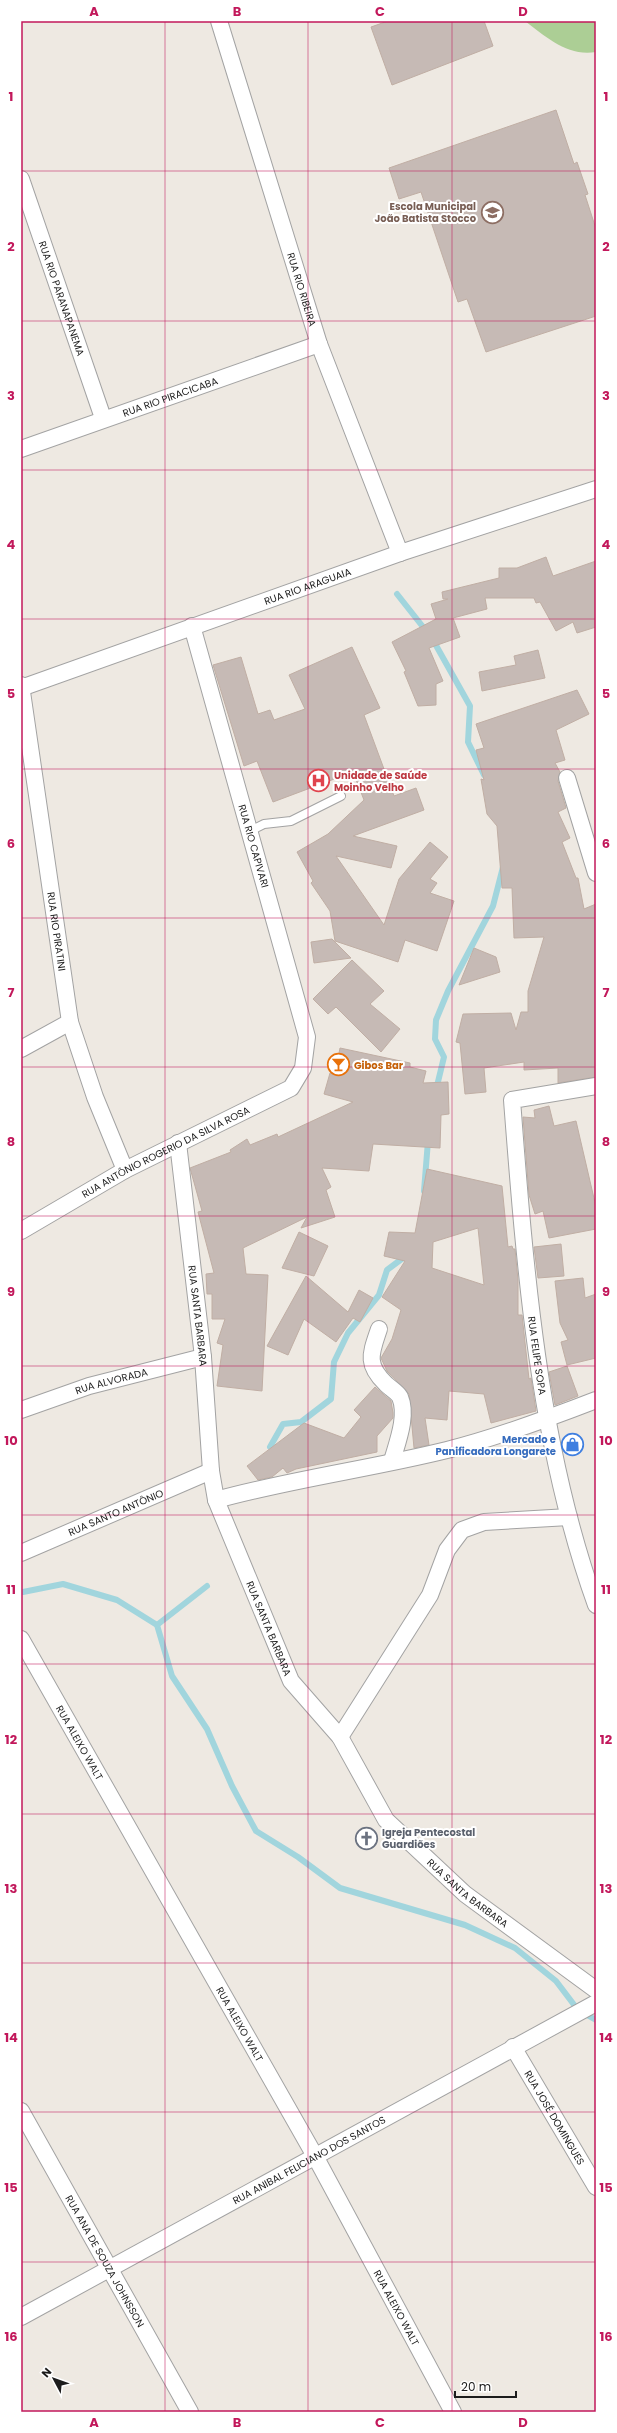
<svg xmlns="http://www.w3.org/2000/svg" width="617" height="2433" viewBox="0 0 617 2433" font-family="Poppins,sans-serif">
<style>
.forest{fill:#acce95}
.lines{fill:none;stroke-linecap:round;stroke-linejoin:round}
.stream{stroke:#a1d5dd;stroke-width:6}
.building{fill:#c6bab5;stroke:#c0aea4;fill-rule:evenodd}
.lane-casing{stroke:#a3a3a3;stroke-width:10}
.street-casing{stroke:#a3a3a3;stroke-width:18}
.lane{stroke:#fff;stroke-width:8}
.street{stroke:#fff;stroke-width:16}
.grid{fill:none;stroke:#c2185b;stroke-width:1;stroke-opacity:0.55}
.labels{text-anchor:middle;stroke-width:4;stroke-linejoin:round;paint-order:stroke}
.education-label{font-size:10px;font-weight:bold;fill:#785e54;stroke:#fff;text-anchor:end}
.street-label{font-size:10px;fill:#1c1c1c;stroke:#fff}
.health-label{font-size:10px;font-weight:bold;fill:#be3a42;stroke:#fff;text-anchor:start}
.food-label{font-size:10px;font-weight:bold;fill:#c56008;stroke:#fff;text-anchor:start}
.shop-label{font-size:10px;font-weight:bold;fill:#366cbe;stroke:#fff;text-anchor:end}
.worship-label{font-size:10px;font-weight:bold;fill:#5b616d;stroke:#fff;text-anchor:start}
.neatline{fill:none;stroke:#c2185b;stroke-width:1.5}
.grid-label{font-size:13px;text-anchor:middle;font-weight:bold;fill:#c2185b}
</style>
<rect width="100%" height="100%" fill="#eee9e2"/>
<path class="forest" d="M525 21H596V52C568 57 546 37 525 21Z"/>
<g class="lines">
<g class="stream">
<path d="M397 594 427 632"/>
<path d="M433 640 470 706 468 742 484 775"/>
<path d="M436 1090 444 1057 435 1039 436 1020 448 991 493 906 503 867"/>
<path d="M424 1191 428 1141"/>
<path d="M270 1447 283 1424 301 1422 331 1399 334 1362 348 1333 379 1295 387 1270 407 1255"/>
<path d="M23 1592 63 1584 117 1600 157 1625 172 1676 207 1729 232 1786 256 1831 298 1857 340 1888 465 1925 515 1948 556 1981 578 2010 596 2020"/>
<path d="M157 1625 207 1586"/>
</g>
</g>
<g class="building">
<path d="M388 21H484L493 46 392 85 371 27Z"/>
<path d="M556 110 574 164 577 162 588 194 585 195 596 229V316L486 352 467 299 458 302 421 192 399 199 389 168Z"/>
<path d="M546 557 553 576 596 561V627L577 633 573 622 556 631 540 602 536 603 534 598H485L487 609 453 618 460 637 429 648 443 681 436 684V705L418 706 404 672 406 671 392 642 436 619 431 604 448 599H443L442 592 499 578V568H517Z"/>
<path d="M352 647 380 708 364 715 394 796 416 788 424 810 353 836 397 846 391 868 336 856 384 925 399 879 430 842 448 857 430 879 437 883 430 893 454 901 437 951 405 940 398 962 335 941 330 911 311 883 313 881 297 852 328 834 364 800 353 772 273 802 257 761 244 766 213 665 241 657 258 714 270 710 274 720 305 709 289 675Z"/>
<path d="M538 650 545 678 482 691 479 672 516 665 514 656Z"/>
<path d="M577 690 589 714 556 730 565 760 555 763 560 772 558 781 566 808 558 812 570 838 562 842 576 878H578L584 909 596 904V1077L558 1083V1068L524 1070V1062L484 1068 486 1092 465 1094 460 1043 456 1042 463 1014 511 1013 516 1030 521 1012H528V991L544 937 514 938 512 888H502L497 826 487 814 481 779 484 780 476 750 484 748 476 724Z"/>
<path d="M332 939 351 958 314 963 311 942Z"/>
<path d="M474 948 496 957 500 972 459 985Z"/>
<path d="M352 960 384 991 370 1004 400 1029 381 1052 336 1007 328 1014 313 999Z"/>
<path d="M340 1048 410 1063V1067L426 1071 423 1083 448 1082 449 1114 441 1115 440 1148 373 1144 369 1171 322 1168 331 1187 326 1190 335 1217 301 1228 307 1217 243 1248 246 1274 268 1275 262 1391 217 1386 223 1345 217 1343 225 1319H212V1294H207L206 1274 214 1273 198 1212 202 1211 190 1168 231 1152 230 1150 247 1139 250 1145 277 1134 278 1137 353 1102 324 1094 330 1073 335 1074Z"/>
<path d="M549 1106 554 1126 576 1121 596 1207V1229L549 1238 543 1211 535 1214 529 1195 523 1117 535 1118 534 1110Z"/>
<path d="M427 1169 502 1186 508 1247 512 1246 513 1249H515L518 1280V1315H522L529 1379 531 1378 536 1411 491 1423 484 1394 449 1391 447 1420 425 1418 429 1445 414 1448 409 1394 387 1371 381 1358 392 1339 401 1310 382 1297 405 1261 384 1256 389 1232 415 1233ZM478 1228 484 1285 432 1268 433 1242Z"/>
<path d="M299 1232 328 1246 314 1276 282 1268Z"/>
<path d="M561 1244 564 1276 538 1278 534 1247Z"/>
<path d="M306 1276 348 1312 359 1290 373 1298 360 1322 353 1318 336 1342 304 1319 288 1355 267 1346Z"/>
<path d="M583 1278 585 1298 596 1294V1358L567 1365 561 1342 568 1340 560 1323 555 1281Z"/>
<path d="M567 1366 578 1396 555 1405 549 1372Z"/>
<path d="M375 1387 391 1401 393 1413V1418L377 1436V1452L296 1469 287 1473 283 1468 272 1477 258 1480 247 1466 304 1423 344 1438 361 1417 354 1410Z"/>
</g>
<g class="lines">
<defs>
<path id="lane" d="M250 831 264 824 291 821 341 796"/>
<g id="street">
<path id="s1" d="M219 21 319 344 400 553"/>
<path id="s2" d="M21 179 103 418"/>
<path id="s3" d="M21 449 319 344"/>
<path id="s4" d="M21 685 70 1022 95 1097 125 1170"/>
<path id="s5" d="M21 688 400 553 596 489"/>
<path d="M567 778 596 873"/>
<path d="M21 1049 70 1022"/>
<path id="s6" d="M596 1086 512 1100C525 1269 538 1444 596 1605"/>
<path id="s7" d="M178 1143 203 1357 211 1471 216 1500 291 1681 340 1737 386 1820 465 1894 596 1990"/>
<path id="s8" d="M21 1231 125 1170 291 1088 303 1068 307 1037 192 626"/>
<path d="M379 1329C371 1353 365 1364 386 1384 390 1388 397 1392 400 1397 408 1416 397 1443 392 1461"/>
<path id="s9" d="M21 1410 89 1386 203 1357"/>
<path d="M216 1500C292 1479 370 1469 447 1450 498 1437 547 1419 596 1400"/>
<path id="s10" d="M21 1553 211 1471"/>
<path id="s11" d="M21 1639 315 2156 453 2412"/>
<path d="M340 1737 430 1595 447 1550 462 1530 484 1522 569 1517"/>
<path id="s12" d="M513 2047 596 2187"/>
<path id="s13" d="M21 2111 190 2412"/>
<path id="s14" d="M21 2317 596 2003"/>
</g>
</defs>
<use href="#lane" class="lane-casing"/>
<use href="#street" class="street-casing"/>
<use href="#lane" class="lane"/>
<use href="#street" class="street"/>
</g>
<path class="grid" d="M165 21V2412M308 21V2412M452 21V2412M21 171H596M21 321H596M21 470H596M21 619H596M21 769H596M21 918H596M21 1067H596M21 1216H596M21 1366H596M21 1515H596M21 1664H596M21 1814H596M21 1963H596M21 2112H596M21 2262H596"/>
<defs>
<symbol id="school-ring" viewBox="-11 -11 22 22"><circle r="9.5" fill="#fff" stroke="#8d6e63" stroke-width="1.5"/><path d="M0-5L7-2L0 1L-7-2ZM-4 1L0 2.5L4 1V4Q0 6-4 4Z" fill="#8d6e63"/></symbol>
<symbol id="hospital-ring" viewBox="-11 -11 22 22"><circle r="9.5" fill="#fff" stroke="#e0444e" stroke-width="1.5"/><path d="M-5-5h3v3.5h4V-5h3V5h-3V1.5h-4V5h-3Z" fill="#e0444e"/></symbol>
<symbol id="bar-ring" viewBox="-11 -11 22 22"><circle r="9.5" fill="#fff" stroke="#e8710a" stroke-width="1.5"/><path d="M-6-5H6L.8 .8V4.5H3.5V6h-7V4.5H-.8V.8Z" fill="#e8710a"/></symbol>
<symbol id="shop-ring" viewBox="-11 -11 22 22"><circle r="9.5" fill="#fff" stroke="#3f7fe0" stroke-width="1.5"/><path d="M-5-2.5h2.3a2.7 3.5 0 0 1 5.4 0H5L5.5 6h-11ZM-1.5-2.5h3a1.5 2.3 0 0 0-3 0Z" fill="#3f7fe0"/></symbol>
<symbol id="church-ring" viewBox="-11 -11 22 22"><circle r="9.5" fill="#fff" stroke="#6b7280" stroke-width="1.5"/><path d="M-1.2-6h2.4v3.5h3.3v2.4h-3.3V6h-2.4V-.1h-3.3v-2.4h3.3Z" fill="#6b7280"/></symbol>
</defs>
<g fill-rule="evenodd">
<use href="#school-ring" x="480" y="200" width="25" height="25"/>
<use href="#hospital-ring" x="306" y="768" width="25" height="25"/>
<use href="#bar-ring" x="326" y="1052" width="25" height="25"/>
<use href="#shop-ring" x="560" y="1432" width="25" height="25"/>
<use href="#church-ring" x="354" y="1826" width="25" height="25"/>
</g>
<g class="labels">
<g class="education-label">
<text x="476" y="210">Escola Municipal<tspan x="476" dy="12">João Batista Stocco</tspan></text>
</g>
<g class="street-label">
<text dy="4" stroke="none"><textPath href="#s1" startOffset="281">RUA RIO RIBEIRA</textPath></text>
<text dy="4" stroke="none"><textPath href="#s2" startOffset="126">RUA RIO PARANAPANEMA</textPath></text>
<text dy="4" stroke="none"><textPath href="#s3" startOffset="158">RUA RIO PIRACICABA</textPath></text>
<text dy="4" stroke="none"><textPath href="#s5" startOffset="304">RUA RIO ARAGUAIA</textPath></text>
<text transform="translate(254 846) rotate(74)" y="4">RUA RIO CAPIVARI</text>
<text dy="4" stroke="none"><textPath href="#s4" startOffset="249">RUA RIO PIRATINI</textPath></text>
<text dy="4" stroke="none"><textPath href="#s8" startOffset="165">RUA ANTÔNIO ROGERIO DA SILVA ROSA</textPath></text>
<text dy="4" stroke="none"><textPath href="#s7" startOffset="174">RUA SANTA BARBARA</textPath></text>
<text dy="4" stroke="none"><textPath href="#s6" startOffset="342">RUA FELIPE SOPA</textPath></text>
<text dy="4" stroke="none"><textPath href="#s9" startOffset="95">RUA ALVORADA</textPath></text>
<text dy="4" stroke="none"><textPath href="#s10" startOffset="103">RUA SANTO ANTÔNIO</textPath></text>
<text dy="4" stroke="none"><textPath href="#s7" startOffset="498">RUA SANTA BARBARA</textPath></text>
<text dy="4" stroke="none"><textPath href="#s11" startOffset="119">RUA ALEIXO WALT</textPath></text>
<text dy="4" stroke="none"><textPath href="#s7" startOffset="834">RUA SANTA BARBARA</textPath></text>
<text dy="4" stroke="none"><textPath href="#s11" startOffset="443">RUA ALEIXO WALT</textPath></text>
<text dy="4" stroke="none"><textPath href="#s12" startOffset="82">RUA JOSÉ DOMINGUES</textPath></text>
<text dy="4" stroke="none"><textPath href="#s14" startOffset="328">RUA ANIBAL FELICIANO DOS SANTOS</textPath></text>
<text dy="4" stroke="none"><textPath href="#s13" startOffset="172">RUA ANA DE SOUZA JOHNSSON</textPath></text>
<text dy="4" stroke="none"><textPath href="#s11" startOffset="767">RUA ALEIXO WALT</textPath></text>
</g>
<g class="health-label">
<text x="334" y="779">Unidade de Saúde<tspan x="334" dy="12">Moinho Velho</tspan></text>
</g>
<g class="food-label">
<text x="354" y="1069">Gibos Bar</text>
</g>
<g class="shop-label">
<text x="556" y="1443">Mercado e<tspan x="556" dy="12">Panificadora Longarete</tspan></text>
</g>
<g class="worship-label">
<text x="382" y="1836">Igreja Pentecostal<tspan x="382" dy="12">Guardiões</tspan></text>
</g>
</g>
<rect width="617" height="2433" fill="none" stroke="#ffffff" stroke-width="44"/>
<g transform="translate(54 2379) rotate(311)" stroke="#ffffff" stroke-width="3" paint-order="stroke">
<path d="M0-3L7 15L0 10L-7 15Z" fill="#1c1c1c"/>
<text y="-6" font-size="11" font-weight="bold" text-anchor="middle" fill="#1c1c1c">N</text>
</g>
<path d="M455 2391v6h61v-6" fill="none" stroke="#1c1c1c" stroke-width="2"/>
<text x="461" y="2391" font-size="12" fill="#1c1c1c" stroke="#ffffff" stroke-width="3" paint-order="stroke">20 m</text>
<rect x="22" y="22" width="573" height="2389" class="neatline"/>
<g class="grid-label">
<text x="94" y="16">A</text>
<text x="237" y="16">B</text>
<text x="380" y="16">C</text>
<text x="523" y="16">D</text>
<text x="11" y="101">1</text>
<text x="606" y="101">1</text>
<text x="11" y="251">2</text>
<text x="606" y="251">2</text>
<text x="11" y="400">3</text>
<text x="606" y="400">3</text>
<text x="11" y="549">4</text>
<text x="606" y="549">4</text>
<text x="11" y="698">5</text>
<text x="606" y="698">5</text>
<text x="11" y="848">6</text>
<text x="606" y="848">6</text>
<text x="11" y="997">7</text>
<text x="606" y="997">7</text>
<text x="11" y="1146">8</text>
<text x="606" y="1146">8</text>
<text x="11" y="1296">9</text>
<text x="606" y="1296">9</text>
<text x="11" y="1445">10</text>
<text x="606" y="1445">10</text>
<text x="11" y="1594">11</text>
<text x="606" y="1594">11</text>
<text x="11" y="1744">12</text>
<text x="606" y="1744">12</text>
<text x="11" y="1893">13</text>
<text x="606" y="1893">13</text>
<text x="11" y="2042">14</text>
<text x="606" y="2042">14</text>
<text x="11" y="2192">15</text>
<text x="606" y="2192">15</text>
<text x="11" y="2341">16</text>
<text x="606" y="2341">16</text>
<text x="94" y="2427">A</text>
<text x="237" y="2427">B</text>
<text x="380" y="2427">C</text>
<text x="523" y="2427">D</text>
</g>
</svg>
